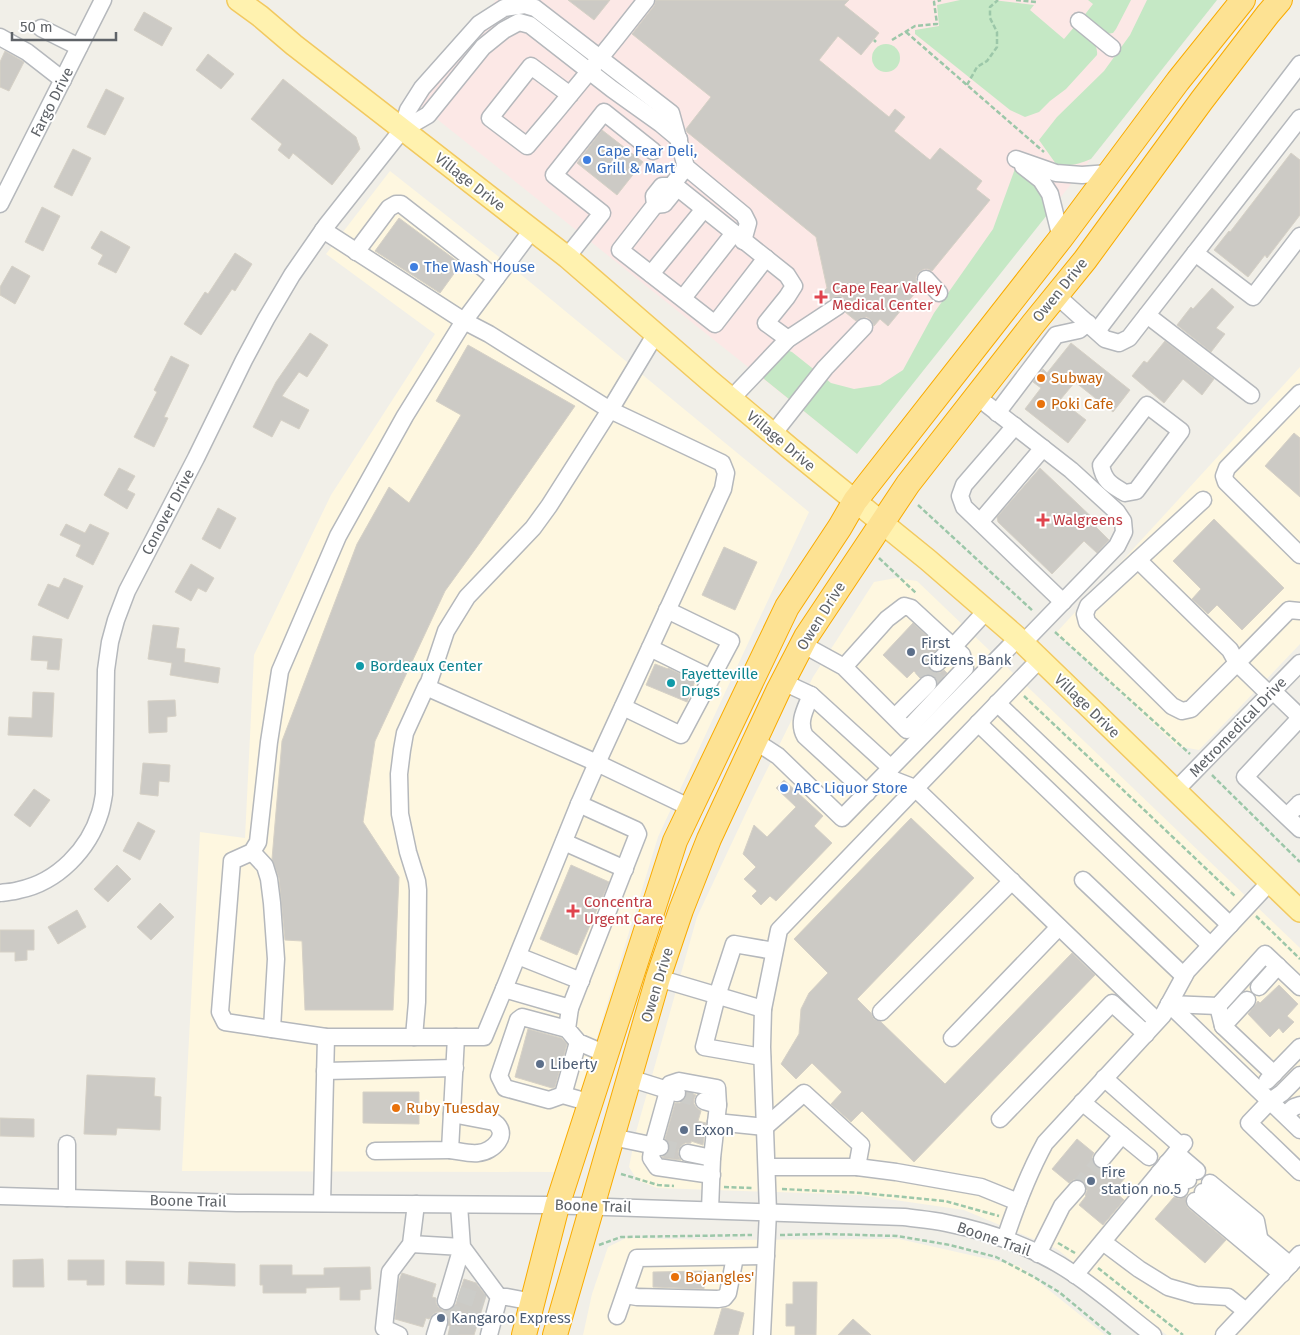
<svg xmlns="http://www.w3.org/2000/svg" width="1300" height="1335" viewBox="0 0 1300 1335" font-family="'Fira Sans',sans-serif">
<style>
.commercial{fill:#fef7e0}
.medical{fill:#fce8e6}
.green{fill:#c5e8c5}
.building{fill:#cccac5;stroke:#d6d1c6}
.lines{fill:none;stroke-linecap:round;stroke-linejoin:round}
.minor-tunnel{stroke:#ccccc8;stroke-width:16;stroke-dasharray:16 8;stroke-linecap:butt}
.minor-casing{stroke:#b5b8bc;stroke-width:19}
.major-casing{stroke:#f2c960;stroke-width:24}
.highway-casing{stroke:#f9ab00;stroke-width:26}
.path{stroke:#9cc7a9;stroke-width:2.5;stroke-dasharray:5 2.5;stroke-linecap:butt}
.minor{stroke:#fff;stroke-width:16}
.major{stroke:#fff2af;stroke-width:21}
.highway{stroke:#fde293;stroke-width:24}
.shop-dot{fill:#3f7fe0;stroke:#fff;stroke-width:2}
.health-dot{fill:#e0444e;stroke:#fff;stroke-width:2}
.food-dot{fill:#e8710a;stroke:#fff;stroke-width:2}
.service-dot{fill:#5c6f8a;stroke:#fff;stroke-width:2}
.culture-dot{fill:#0f9aa8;stroke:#fff;stroke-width:2}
.labels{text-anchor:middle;stroke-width:4;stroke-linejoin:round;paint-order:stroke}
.street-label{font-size:15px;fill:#5f6368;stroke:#fff}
.shop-label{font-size:15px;fill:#366cbe;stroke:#fff;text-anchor:start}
.health-label{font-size:15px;fill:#be3a42;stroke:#fff;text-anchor:start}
.food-label{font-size:15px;fill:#c56008;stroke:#fff;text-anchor:start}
.service-label{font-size:15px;fill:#4e5e75;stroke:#fff;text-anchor:start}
.culture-label{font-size:15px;fill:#0d838f;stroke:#fff;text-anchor:start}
</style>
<rect width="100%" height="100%" fill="#f1efe8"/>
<g class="commercial">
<path d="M390 171 513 268 809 512 658 837 556 1172 182 1171 200 832 245 838 254 655 331 495 435 334 326 254Z"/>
<path d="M1300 367V644L1199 750 1177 746 1056 633Z"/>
<path d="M896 578 917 581 1300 948V1335H1167L1133 1310 1057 1249 964 1210 860 1195 657 1188 637 1180 629 1167 636 1132 697 917 752 800 813 677 874 582Z"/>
<path d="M626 1238 714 1240 899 1239 1019 1266 1105 1335H583L592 1294 608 1247Z"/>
</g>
<path class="medical" d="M496 0H1217L857 454 418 104Z"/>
<g class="green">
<path d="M960 0H993L1034 5 1030 10 1064 39 1075 26C1083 34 1099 42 1097 55L1066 89 1050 101 1039 112 1025 117 1010 110 915 34V30L939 26 937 5Z"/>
<path d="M1088 0H1131L1116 29 1113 33 1107 34 1083 17 1093 4Z"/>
<path d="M1147 0H1217L1091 159C1079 164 1069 167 1056 164L1039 140 1057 117 1104 71 1130 35Z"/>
<circle cx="886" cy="58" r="14"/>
<path d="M1016 166 1037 185 1044 197 1047 215 857 454 764 379V372L784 349 792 352 831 383 854 389 880 385 903 370 934 313 993 229Z"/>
</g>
<g class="building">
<path d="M568 0H610L594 20Z"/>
<path d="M656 0H849L844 5 879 33 861 55 838 36 819 60 889 117 895 109 905 117 894 131 930 160 940 148 982 181 976 189 990 200 932 271 928 269H924L919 272 916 277V281L920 287 888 326 880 319 874 326 871 320 867 317 861 318 856 321 845 312 848 305 847 301 843 297 837 296 830 299 822 293 827 288 816 237 687 132 686 129 711 97 632 34 654 6Z"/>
<path d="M144 12 172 28 162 46 134 30Z"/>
<path d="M5 51 24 62 9 91 0 87V62Z"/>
<path d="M208 54 234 74 221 89 196 70Z"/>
<path d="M283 79 356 137 360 149 332 185 293 153 289 159 278 150 282 144 251 119Z"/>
<path d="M106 89 124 98 105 135 87 127Z"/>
<path d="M602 130 643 162 617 195 577 163Z"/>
<path d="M73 149 91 158 72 196 54 187Z"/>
<path d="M1291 153 1300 160V215L1267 258 1265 255 1248 277 1214 250 1229 231 1230 232Z"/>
<path d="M42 207 60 216 43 251 25 242Z"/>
<path d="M399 218 461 264 440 293 375 251Z"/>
<path d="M101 231 130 247 116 273 98 264 103 255 91 248Z"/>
<path d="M235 253 252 264 235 291 232 289 201 335 184 324 205 292 208 294Z"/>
<path d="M12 266 30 276 15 304 0 295V287Z"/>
<path d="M1212 288 1234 307 1216 328 1225 334 1211 352 1177 325 1191 307 1193 309Z"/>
<path d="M310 333 328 345 307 377 299 372 282 396 309 410 299 429 281 420 272 437 253 427 276 382Z"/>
<path d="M1165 341 1214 379 1202 395 1183 379 1164 403 1132 376 1144 361 1147 363Z"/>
<path d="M1071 343 1130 390 1113 412 1075 382 1060 400 1086 420 1068 443 1025 409 1041 388 1033 382 1043 369 1047 373Z"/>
<path d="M468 345 575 406 479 544 445 591 375 741 363 822 399 877 393 1010H305L302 941 285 940 279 878 272 859 282 741 357 544 389 487 409 503 461 415 436 401Z"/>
<path d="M171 356 189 365 164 417 168 418 154 447 134 437 157 392 154 390Z"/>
<path d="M1294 433 1300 438V497L1265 466Z"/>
<path d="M119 468 135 476 127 490 135 494 127 509 104 495Z"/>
<path d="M1040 468 1099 524 1096 527 1109 540 1097 553 1084 541 1052 574 998 522 997 517Z"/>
<path d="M218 508 236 518 220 549 202 539Z"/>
<path d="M1214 519 1284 588 1242 630 1217 605 1208 614 1192 599 1201 589 1173 561Z"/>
<path d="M66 524 85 533 90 524 109 533 93 565 76 556 81 545 60 535Z"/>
<path d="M724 547 757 562 735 610 702 595Z"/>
<path d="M191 564 214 578 206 592 198 588 191 601 175 592Z"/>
<path d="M64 578 83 586 68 619 38 605 48 584 59 588Z"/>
<path d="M913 623 939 647 930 656 927 661 928 666 930 670 934 672 939 673 944 670 947 673 938 683 935 677 931 675H925L920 678 914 671 907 678 883 655Z"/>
<path d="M153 625 179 628 176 648 185 649 184 662 220 668 218 683 170 675 172 663 148 659Z"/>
<path d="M33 636 62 639 59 670 47 669 48 661 31 660Z"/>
<path d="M655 664 668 669V668L695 681 687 702 646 685Z"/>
<path d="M33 692 54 693 52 737 8 735 9 717 32 718Z"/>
<path d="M175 700 176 716 167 717V732L149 733 148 701Z"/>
<path d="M143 763 170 765 169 782 159 781 158 796 140 794Z"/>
<path d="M784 780 823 816 814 826 832 843 776 901 770 896 761 905 752 896 757 891 744 879 756 867 743 854 754 825 767 837 796 807 776 788Z"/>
<path d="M34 789 50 800 30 827 14 815Z"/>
<path d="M911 818 974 878 857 999 871 1013 874 1019 881 1022 945 1084 1072 953 1095 975 914 1162 862 1111 851 1122 833 1106 831 1104 842 1092 812 1063 796 1079 781 1064 799 1034 801 1009 809 993 828 973 794 939Z"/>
<path d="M138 822 155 831 140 860 123 851Z"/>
<path d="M117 865 131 879 108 902 94 889Z"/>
<path d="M571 865 609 882 577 955 540 939Z"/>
<path d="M160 903 174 917 151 940 137 927Z"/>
<path d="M77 910 86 927 58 944 48 927Z"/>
<path d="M0 930H34V950H27V960L15 961V952H0Z"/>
<path d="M1279 985 1298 1004 1287 1016 1294 1022 1283 1033 1279 1028 1270 1037 1248 1014 1258 1001 1260 1003Z"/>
<path d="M528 1029 561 1038 567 1044 555 1087 552 1088 515 1077Z"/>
<path d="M87 1075 155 1078 154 1096 161 1097 160 1130 117 1128 116 1135 84 1134Z"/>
<path d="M363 1092H419V1124L363 1123Z"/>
<path d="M687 1093 696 1095 694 1099V1104L697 1108 701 1111 698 1121 706 1123 703 1145 691 1141V1143H685L681 1146 678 1151 679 1157 681 1160 663 1158 662 1157 667 1154 670 1150 669 1143 665 1139 675 1103H680L683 1101 686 1096Z"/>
<path d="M0 1118 34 1119V1137L0 1136Z"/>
<path d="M1077 1139 1094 1153 1092 1157 1093 1162 1096 1167 1100 1169 1105 1168 1110 1165 1125 1178 1114 1191 1124 1200 1103 1225 1079 1205 1086 1196 1085 1195 1087 1191V1186L1084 1182 1078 1179 1073 1180 1069 1183 1052 1169Z"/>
<path d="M1186 1196V1204L1188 1208 1226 1240 1205 1263 1155 1219 1174 1197 1179 1199Z"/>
<path d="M43 1259 44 1287H13V1260Z"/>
<path d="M68 1260H104V1285H87V1280H68Z"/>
<path d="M126 1261 164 1262V1285L126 1284Z"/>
<path d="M189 1262 235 1264V1286L188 1284Z"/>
<path d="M260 1265H292V1275H324V1268L370 1267 371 1289 360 1290V1300H340V1287L306 1288V1293H263V1285H260Z"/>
<path d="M704 1271V1289L653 1287V1272Z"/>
<path d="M402 1273 436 1284 432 1297 436 1298V1303L438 1307 444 1311H449L456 1304 464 1279 476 1283 486 1296 474 1335H448L450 1326 448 1325 449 1320 447 1316 441 1312H437L433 1314 429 1319 426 1318 423 1327 395 1319 399 1281Z"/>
<path d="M793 1282H817L816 1335H795V1326H786V1304H793Z"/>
<path d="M722 1308H726L744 1313 738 1335H714Z"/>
<path d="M853 1319 871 1335H838Z"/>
</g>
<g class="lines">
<g class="minor-tunnel">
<path d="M921 679 937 663"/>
<path d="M933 689 948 674"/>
<path d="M677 1093 704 1101"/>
<path d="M660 1147 688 1153"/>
<path d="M1077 1189 1102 1159"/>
<path d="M459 1294 484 1302"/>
<path d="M443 1310 478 1321"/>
<path d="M449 1332 458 1335"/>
</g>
<defs>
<g id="minor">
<path d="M1079 21 1112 48"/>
<path d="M41 28 79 47"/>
<path d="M0 37 27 52 63 80"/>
<path d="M570 95 531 66 490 118 527 146C568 98 607 50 646 0"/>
<path d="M402 130 408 110 422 88 479 24 504 8 525 5 535 8 671 113 686 167 744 215 748 223 743 241"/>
<path d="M1016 159 1056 173 1082 175 1109 173"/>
<path d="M1023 166 1041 180 1050 194 1061 238"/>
<path d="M686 167 673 184 787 275 794 286 787 297 766 323 788 339"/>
<path d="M670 186H662L654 196 655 205 620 250 715 324 766 258"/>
<path d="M0 204 103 0"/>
<path d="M655 205 664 204 673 193 670 186"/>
<path d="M323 230 464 321 405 416 338 536 280 671 269 742 258 842 252 852 232 861 220 1012 225 1022 326 1037H484L504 989 570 1008 567 1029 578 1042 606 1054"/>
<path d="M532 230 464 321 489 334 610 410 655 335"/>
<path d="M356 252 389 208 396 204H401L496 278"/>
<path d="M1195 253 1253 297 1300 236"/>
<path d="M567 257 602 213 554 175 604 112 653 151"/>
<path d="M651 274 704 209"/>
<path d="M926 279 939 293"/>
<path d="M1056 295 1105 339 1119 343 1129 338 1300 118"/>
<path d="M683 298 734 233"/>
<path d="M1147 315 1251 395"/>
<path d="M1097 331 1300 64"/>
<path d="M1300 393 1227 468 1224 476 1226 482 1300 555"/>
<path d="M976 396 1071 470 1117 512 1123 521 1124 532 1117 546 1023 643"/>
<path d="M731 399 788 339 838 306"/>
<path d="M1147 405 1181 431 1136 491 1125 493C1112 485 1104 482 1101 465Z"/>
<path d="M997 413 1056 335 1079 330 1088 323"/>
<path d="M1015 426 964 485 960 496 964 507 1063 602"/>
<path d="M773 434 825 368 864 327"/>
<path d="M1203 500 1088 606 1085 614 1087 622 1172 706 1182 711 1191 709 1237 663 1269 694"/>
<path d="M980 522 1043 448"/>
<path d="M1138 560 1230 650 1237 663 1289 610 1300 611"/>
<path d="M802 644 844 667 907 730 965 668 962 655 911 608 904 606 887 619 844 667"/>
<path d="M650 648 711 678"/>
<path d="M937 663 953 647 987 610"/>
<path d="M783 682 811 695 891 768"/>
<path d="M1273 691 1300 717"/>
<path d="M811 695C806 708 797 722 805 736L867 793"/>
<path d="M997 703 1230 925"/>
<path d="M623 707 681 735 731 641 667 610"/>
<path d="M895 717 928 684"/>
<path d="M1300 718 1245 777 1300 829"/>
<path d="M978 723 1210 945"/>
<path d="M755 741 778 756 842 818 1018 638"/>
<path d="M884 776 915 788 1157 1021"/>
<path d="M1175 791 1300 663"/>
<path d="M1287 816 1300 803"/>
<path d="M564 842 625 869"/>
<path d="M252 852 265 866 269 879 272 903 276 959 272 1029"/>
<path d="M1083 880 1184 976"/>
<path d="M0 893C6 892 13 892 19 890 58 882 89 849 100 813 102 807 103 800 104 794L106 670 110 642 116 620 127 591 196 458 244 360 266 319 292 275 326 226 402 130 428 115 483 47 504 30 519 22 530 25 612 89 661 124 679 139"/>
<path d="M518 956 581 981"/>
<path d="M658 978 763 1009"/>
<path d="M1259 987 1278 966"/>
<path d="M504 989 579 804"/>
<path d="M1169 1004 1300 1130"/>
<path d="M1169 1004 1218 1006 1265 954 1300 987"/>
<path d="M1218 1006 1223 1026 1274 1074"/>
<path d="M570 1008 638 834 636 830 579 804 597 763 691 808"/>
<path d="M881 1012 1012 881"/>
<path d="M1223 1026 1247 1000"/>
<path d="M567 1029 522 1017 518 1020 499 1076 505 1088 549 1100 563 1095 591 1103"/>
<path d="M414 1037 417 1002 418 890 417 881 408 852 400 814 399 774 402 750 405 733 426 687 429 682 446 631 467 597 533 528 549 506 610 410 722 463 726 473 723 489 597 763 426 687"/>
<path d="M952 1038 1059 927"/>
<path d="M762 1057 704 1047 717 996 734 944 774 951"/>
<path d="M325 1071 455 1068"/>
<path d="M1300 1075 1282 1093 1270 1101 1249 1123 1300 1172"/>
<path d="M629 1078 677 1093"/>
<path d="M1104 1078 1181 1146"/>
<path d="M1267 1081 1300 1047"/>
<path d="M563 1095 578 1042"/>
<path d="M704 1101 718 1105 712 1158 710 1210"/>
<path d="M1082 1102 1149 1157"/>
<path d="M1285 1115 1294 1107 1300 1105"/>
<path d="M1000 1119 1112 1003 1146 1034"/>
<path d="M716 1122 765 1127 804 1093 861 1145 857 1167"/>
<path d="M612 1137 660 1147"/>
<path d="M67 1144V1198"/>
<path d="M450 1150C459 1151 469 1154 478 1153 493 1152 511 1134 494 1122L452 1114"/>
<path d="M375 1151 450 1150 456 1037"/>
<path d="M688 1153 712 1158"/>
<path d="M1176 1153 1197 1171"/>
<path d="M1102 1159 1122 1135"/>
<path d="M1167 1163 1188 1180"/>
<path d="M767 1167H857L896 1172 981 1187 1018 1202"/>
<path d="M1159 1173 1180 1189"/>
<path d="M712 1175 657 1167 651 1158 653 1145 670 1084 679 1081 717 1088 718 1105"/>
<path d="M1210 1183 1256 1221 1259 1237"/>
<path d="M1203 1192 1290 1265"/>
<path d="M0 1196 237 1203 547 1205 904 1217C918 1219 932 1220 946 1223 991 1232 1036 1248 1074 1274 1102 1293 1127 1315 1153 1335"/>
<path d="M1195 1201 1282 1274"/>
<path d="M322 1203 326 1037"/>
<path d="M459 1205 462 1247 499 1297 489 1335"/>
<path d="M1005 1239C1016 1206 1028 1174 1045 1143L1163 1015 1187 971 1270 882"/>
<path d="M1103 1242 1139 1269 1168 1287 1196 1295 1228 1297 1246 1311"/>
<path d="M411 1244 462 1247 446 1301"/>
<path d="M1038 1254 1062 1206 1077 1189"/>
<path d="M1075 1275 1184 1143"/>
<path d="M625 1295 637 1297 718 1299 724 1298 728 1293 735 1257"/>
<path d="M499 1297H507L533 1302"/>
<path d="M617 1316 637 1258 766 1256"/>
<path d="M399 1335 384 1328 390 1272 411 1244 416 1204"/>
<path d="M435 1335 439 1322"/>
<path d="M762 1335 768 1212 762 1047 763 1009 779 930 1040 659"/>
<path d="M1224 1335 1300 1254"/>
</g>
<path id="major" d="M238 0 260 16 294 45 567 257 710 381 791 449 928 560 1018 638 1300 911"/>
<g id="highway">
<path d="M524 1335 557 1206 675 841 787 607 840 527 855 501 1061 238 1178 81 1243 0"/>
<path d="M555 1335 658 978 681 910 709 839 778 691 806 637 908 484 1033 324 1085 260 1202 100 1268 14 1280 0"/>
</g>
</defs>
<use href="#minor" class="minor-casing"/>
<use href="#major" class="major-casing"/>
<use href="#highway" class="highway-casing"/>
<g class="path">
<path d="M1016 0 1036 2"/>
<path d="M906 32 1044 152"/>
<path d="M874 40 876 42"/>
<path d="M892 40 915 26 937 24 934 2 941 0"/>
<path d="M967 85 977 67 987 61 997 47V32L990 18V7L998 0"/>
<path d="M918 505 1033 611"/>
<path d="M879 558 917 594"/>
<path d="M1055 632 1190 754"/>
<path d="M1024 696 1236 897"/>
<path d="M1212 775 1300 862"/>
<path d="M1256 916 1300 959"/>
<path d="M621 1174 658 1185 674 1186"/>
<path d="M724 1187 754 1188"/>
<path d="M782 1189 862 1193 945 1201 999 1216"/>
<path d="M780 1235 825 1234 897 1236 950 1245 996 1257 1034 1277 1059 1292 1111 1335"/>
<path d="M1058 1243 1075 1253"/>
<path d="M599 1245 621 1237 752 1235"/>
<path d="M1098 1268 1183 1335"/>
</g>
<use href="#minor" class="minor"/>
<use href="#major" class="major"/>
<use href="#highway" class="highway"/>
</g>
<g class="shop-dot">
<circle cx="587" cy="160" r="5"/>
<circle cx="414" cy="267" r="5"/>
<circle cx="784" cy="788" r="5"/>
</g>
<g class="health-dot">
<path d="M818.5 289.5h5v5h5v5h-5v5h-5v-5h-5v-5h5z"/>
<path d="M1040.5 512.5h5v5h5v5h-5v5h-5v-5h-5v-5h5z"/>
<path d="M570.5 903.5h5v5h5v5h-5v5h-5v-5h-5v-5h5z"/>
</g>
<g class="food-dot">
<circle cx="1041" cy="378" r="5"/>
<circle cx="1041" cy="404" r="5"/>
<circle cx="396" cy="1108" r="5"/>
<circle cx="675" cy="1277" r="5"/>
</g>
<g class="service-dot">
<circle cx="911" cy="652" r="5"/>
<circle cx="540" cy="1064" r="5"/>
<circle cx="684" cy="1130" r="5"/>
<circle cx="1091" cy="1181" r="5"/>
<circle cx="441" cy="1318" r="5"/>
</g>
<g class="culture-dot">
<circle cx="360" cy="666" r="5"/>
<circle cx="671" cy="683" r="5"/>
</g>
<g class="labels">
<g class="street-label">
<text transform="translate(52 102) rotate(-63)" y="5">Fargo Drive</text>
<text transform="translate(470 182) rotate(38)" y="5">Village Drive</text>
<text transform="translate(1060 290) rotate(-51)" y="5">Owen Drive</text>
<text transform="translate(781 441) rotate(40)" y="5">Village Drive</text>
<text transform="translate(168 512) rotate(-62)" y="5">Conover Drive</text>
<text transform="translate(821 616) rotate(-58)" y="5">Owen Drive</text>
<text transform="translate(1087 706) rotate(44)" y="5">Village Drive</text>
<text transform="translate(1238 727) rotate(-46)" y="5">Metromedical Drive</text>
<text transform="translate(657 985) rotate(-73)" y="5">Owen Drive</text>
<text transform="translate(188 1201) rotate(1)" y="5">Boone Trail</text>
<text transform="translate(593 1206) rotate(2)" y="5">Boone Trail</text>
<text transform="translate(994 1239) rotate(19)" y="5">Boone Trail</text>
</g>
<g class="shop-label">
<text x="597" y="156">Cape Fear Deli,<tspan x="597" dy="17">Grill &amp; Mart</tspan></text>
<text x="424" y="272">The Wash House</text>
<text x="794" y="793">ABC Liquor Store</text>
</g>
<g class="health-label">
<text x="832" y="293">Cape Fear Valley<tspan x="832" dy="17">Medical Center</tspan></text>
<text x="1053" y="525">Walgreens</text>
<text x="584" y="907">Concentra<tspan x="584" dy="17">Urgent Care</tspan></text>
</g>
<g class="food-label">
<text x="1051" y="383">Subway</text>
<text x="1051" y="409">Poki Cafe</text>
<text x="406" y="1113">Ruby Tuesday</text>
<text x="685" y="1282">Bojangles'</text>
</g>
<g class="service-label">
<text x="921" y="648">First<tspan x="921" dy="17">Citizens Bank</tspan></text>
<text x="550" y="1069">Liberty</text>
<text x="694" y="1135">Exxon</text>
<text x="1101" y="1177">Fire<tspan x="1101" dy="17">station no.5</tspan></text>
<text x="451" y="1323">Kangaroo Express</text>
</g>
<g class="culture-label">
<text x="370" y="671">Bordeaux Center</text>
<text x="681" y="679">Fayetteville<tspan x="681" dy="17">Drugs</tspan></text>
</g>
</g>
<path d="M12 32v8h104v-8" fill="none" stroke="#5f6368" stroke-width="2.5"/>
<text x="20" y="32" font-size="15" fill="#5f6368" stroke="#ffffff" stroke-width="4" paint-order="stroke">50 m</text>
</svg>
